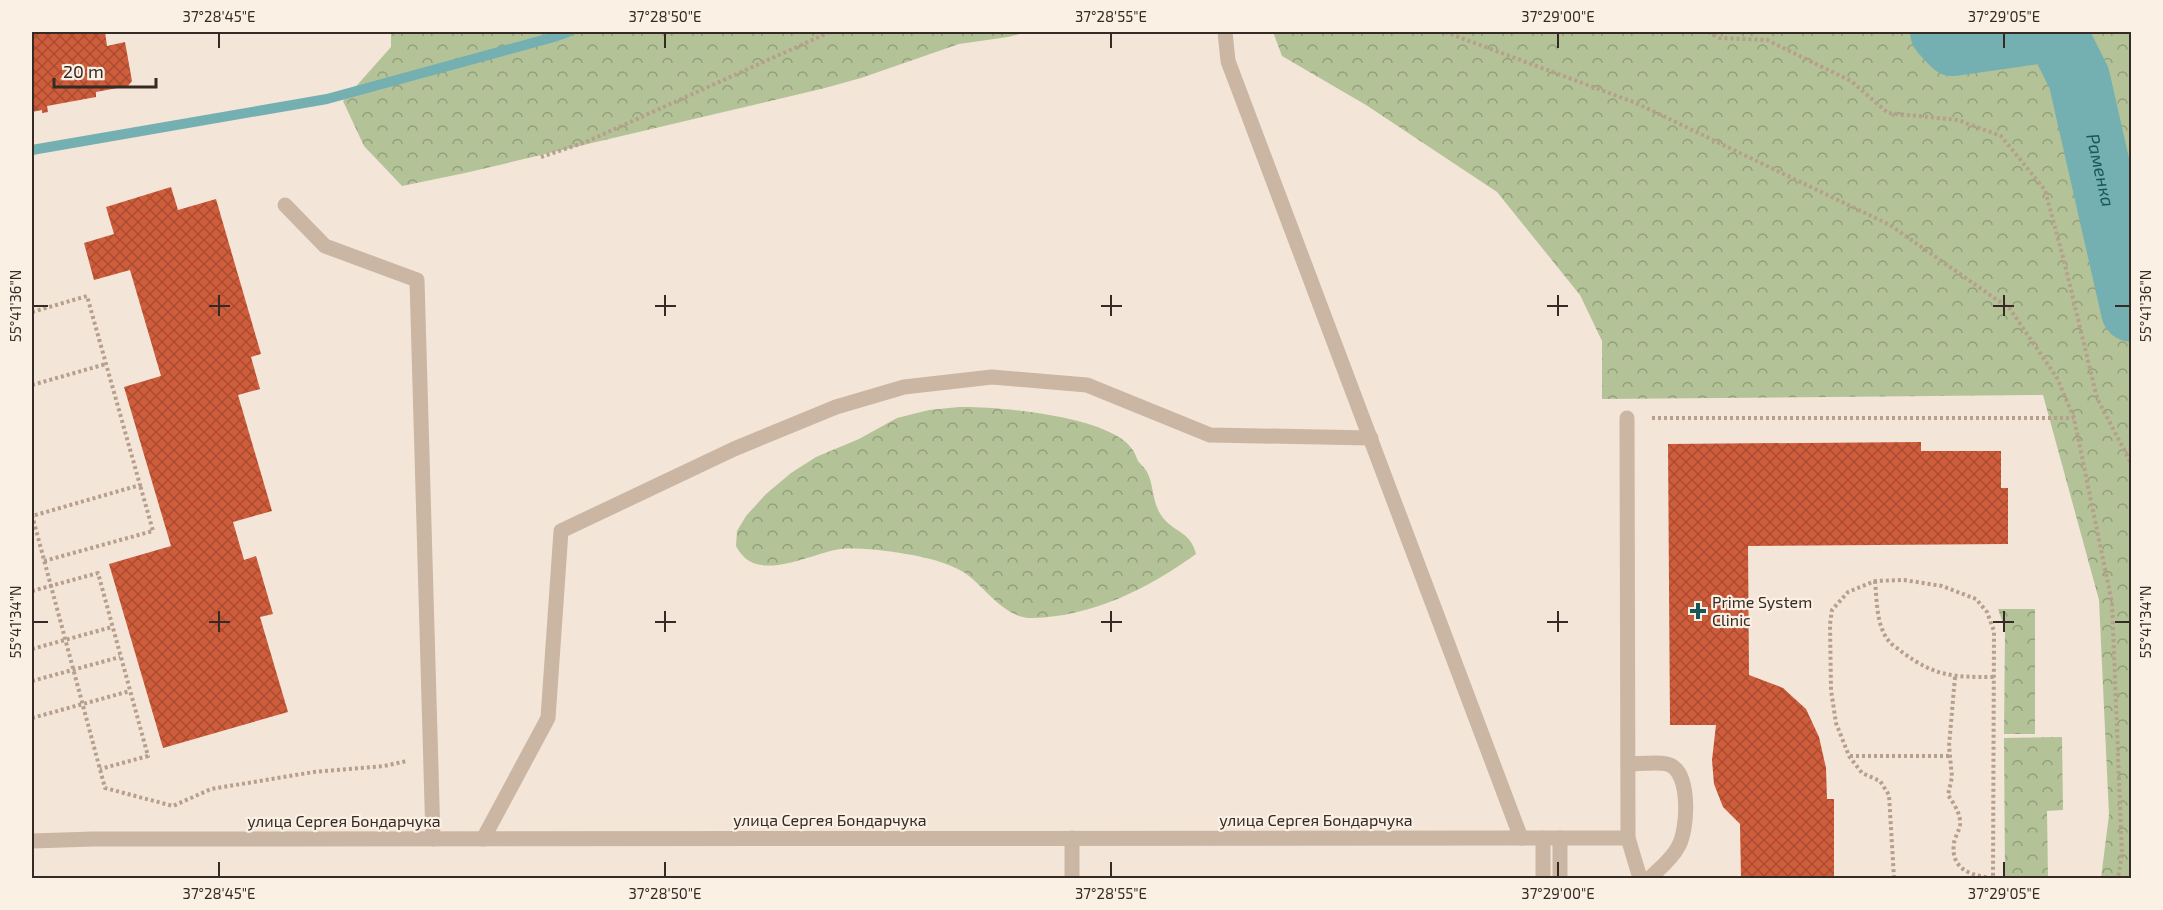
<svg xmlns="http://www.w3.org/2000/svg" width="2163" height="910" viewBox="0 0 2163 910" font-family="'Exo 2',sans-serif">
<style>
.forest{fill:url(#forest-crowns)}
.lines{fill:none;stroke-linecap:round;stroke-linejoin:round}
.stream{stroke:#74b0b2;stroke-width:10}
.river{stroke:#74b0b2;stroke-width:62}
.building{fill:url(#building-cross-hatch)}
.path{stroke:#b79f8d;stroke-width:4;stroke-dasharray:3 3;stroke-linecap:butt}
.minor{stroke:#cbb5a3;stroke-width:15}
.ticks{fill:none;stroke:#362a25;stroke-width:2}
.poi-dot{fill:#18565a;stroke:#faf0e4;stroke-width:2}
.labels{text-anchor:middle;stroke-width:4.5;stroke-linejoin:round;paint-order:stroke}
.poi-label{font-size:16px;fill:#362a25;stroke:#faf0e4;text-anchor:start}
.street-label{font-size:16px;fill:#362a25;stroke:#faf0e4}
.water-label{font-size:18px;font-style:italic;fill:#18565a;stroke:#faf0e4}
.neatline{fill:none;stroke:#362a25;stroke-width:2}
.ticks-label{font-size:15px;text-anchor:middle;fill:#362a25}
</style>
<defs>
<pattern id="forest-crowns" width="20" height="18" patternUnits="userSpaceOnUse" patternTransform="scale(1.5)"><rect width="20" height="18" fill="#b4c397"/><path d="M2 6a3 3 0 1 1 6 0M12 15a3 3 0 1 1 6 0" fill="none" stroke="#939f7b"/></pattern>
<pattern id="building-cross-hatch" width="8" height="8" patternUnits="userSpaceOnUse" patternTransform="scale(1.5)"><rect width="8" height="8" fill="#cf5c3a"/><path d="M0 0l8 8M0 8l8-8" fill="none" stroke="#a94c31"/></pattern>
</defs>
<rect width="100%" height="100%" fill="#f3e5d7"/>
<g class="forest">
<path d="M391 32H1028L1008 37 959 44 861 78 825 88 465 173 402 186 364 146 343 101 391 47Z"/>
<path d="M1273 32H2131V878H2101L2109 815 2099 600 2043 395 1602 399V341L1580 295 1497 192 1366 105 1282 56Z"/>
<path d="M959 407C996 406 1111 416 1132 449 1135 452 1136 457 1138 461 1141 465 1145 468 1147 472 1154 485 1152 502 1161 515 1173 533 1190 530 1196 554 1149 588 1092 617 1032 618 1004 618 986 588 965 573 945 560 910 554 886 551 872 549 855 548 841 549 815 552 767 579 744 557 741 554 738 550 736 546L737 531 746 516 766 494 791 473 816 457 859 439 897 418 929 410Z"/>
<path d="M1998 609H2035V734H2004L2005 629Z"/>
<path d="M2062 737 2063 810 2047 811 2048 878H2005L2004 738Z"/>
</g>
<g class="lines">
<path class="stream" d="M32 150 327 99 554 37 568 32"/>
<g class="river">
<path d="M1941 32 1953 45 2044 32"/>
<path id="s1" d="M2056 32 2079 78 2132 311"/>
</g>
</g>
<g class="building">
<path d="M32 32H105L107 46 125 42 132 81 128 86 96 92V97L47 106 48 112 42 113V110L32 112Z"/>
<path d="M171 187 178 210 216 199 261 354 251 357 260 389 238 395 272 511 233 522 244 560 256 556 273 614 260 617 288 712 163 748 109 564 171 546 124 387 161 376 130 270 94 280 84 243 114 234 106 207Z"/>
<path d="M1921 442V451H2001V488H2008V544L1748 546 1749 675 1783 688 1806 709 1819 737 1826 768 1827 799H1834V878H1741L1740 824 1723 807 1714 784 1712 760 1716 725H1670L1668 444Z"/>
</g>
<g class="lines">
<g class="path">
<path d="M1445 32 1636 103 1890 225 2010 309 2057 378 2074 418 2112 603 2122 855 2118 878"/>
<path d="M1708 32 1719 38 1767 40 1851 81 1888 113 1958 120 2001 136 2045 190 2065 265 2097 398 2132 465"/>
<path d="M541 157 586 142 830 32"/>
<path d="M32 312 87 296 140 485 32 516"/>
<path d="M32 385 106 364"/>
<path d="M1652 418H2074"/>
<path d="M32 515 105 788 173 806 211 789 314 772 384 766 407 761"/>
<path d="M44 561 153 531 140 485"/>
<path d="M1875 581C1877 600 1876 624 1888 640 1891 645 1898 648 1902 652 1936 677 1953 677 1994 677"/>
<path d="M32 591 98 573 148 756 100 769"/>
<path d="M32 649 112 627"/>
<path d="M1955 677 1949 746 1952 777 1948 795C1954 804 1961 814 1960 825 1959 831 1955 837 1954 843 1950 869 1971 876 1993 878"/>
<path d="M32 681 120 657"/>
<path d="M32 718 130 691"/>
<path d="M1850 756H1951"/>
<path d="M1894 878 1889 795 1880 781 1862 773 1849 756 1836 723 1831 690 1830 624 1832 610 1848 592 1875 581 1904 580 1942 586 1976 599 1987 612 1994 631 1993 878"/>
</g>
<g class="minor">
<path d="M1225 32 1228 61 1521 838"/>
<path d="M285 205 325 246 417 280 433 839"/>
<path d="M1627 418 1628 838 1640 878"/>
<path d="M1628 764C1638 764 1662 761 1670 765 1691 774 1688 831 1678 847 1672 859 1659 869 1650 878"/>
<path d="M1072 838V878"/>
<path d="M1543 838V878"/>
<path d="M1560 838V878"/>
<path d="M483 839 548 718 561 531 734 449 836 407 904 387 992 377 1087 385 1210 435 1371 438"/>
<path d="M32 841 93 839 1628 838"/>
</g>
</g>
<path class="ticks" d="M219 33V48M665 33V48M1111 33V48M1558 33V48M2004 33V48M219 295V316M665 295V316M1111 295V316M1558 295V316M2004 295V316M33 306H48M209 306H230M655 306H676M1101 306H1122M1547 306H1568M1993 306H2014M2115 306H2130M219 611V632M665 611V632M1111 611V632M1558 611V632M2004 611V632M33 622H48M209 622H230M655 622H676M1101 622H1122M1547 622H1568M1993 622H2014M2115 622H2130M219 862V877M665 862V877M1111 862V877M1558 862V877M2004 862V877"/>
<path class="poi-dot" d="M1695 602h6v6h6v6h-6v6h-6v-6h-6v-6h6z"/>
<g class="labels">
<g class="poi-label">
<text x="1712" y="608">Prime System<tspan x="1712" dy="18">Clinic</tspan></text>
</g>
<g class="street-label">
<text x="830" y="826">улица Сергея Бондарчука</text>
<text x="1316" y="826">улица Сергея Бондарчука</text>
<text x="344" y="827">улица Сергея Бондарчука</text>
</g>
<g class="water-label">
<text dy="6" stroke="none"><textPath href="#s1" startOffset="146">Раменка</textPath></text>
</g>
</g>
<rect width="2163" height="910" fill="none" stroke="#faf0e4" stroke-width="66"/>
<path d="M54 78v9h102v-9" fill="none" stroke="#362a25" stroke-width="3"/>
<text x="63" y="78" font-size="18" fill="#362a25" stroke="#faf0e4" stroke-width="4.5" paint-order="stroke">20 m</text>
<rect x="33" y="33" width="2097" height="844" class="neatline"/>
<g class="ticks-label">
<text x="219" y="22">37°28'45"E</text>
<text x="665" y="22">37°28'50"E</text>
<text x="1111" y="22">37°28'55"E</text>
<text x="1558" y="22">37°29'00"E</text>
<text x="2004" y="22">37°29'05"E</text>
<text transform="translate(16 306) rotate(-90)" y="5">55°41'36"N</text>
<text transform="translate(2146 306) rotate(-90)" y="5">55°41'36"N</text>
<text transform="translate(16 622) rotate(-90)" y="5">55°41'34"N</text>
<text transform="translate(2146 622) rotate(-90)" y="5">55°41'34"N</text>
<text x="219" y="899">37°28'45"E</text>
<text x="665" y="899">37°28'50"E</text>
<text x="1111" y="899">37°28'55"E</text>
<text x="1558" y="899">37°29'00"E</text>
<text x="2004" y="899">37°29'05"E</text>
</g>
</svg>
